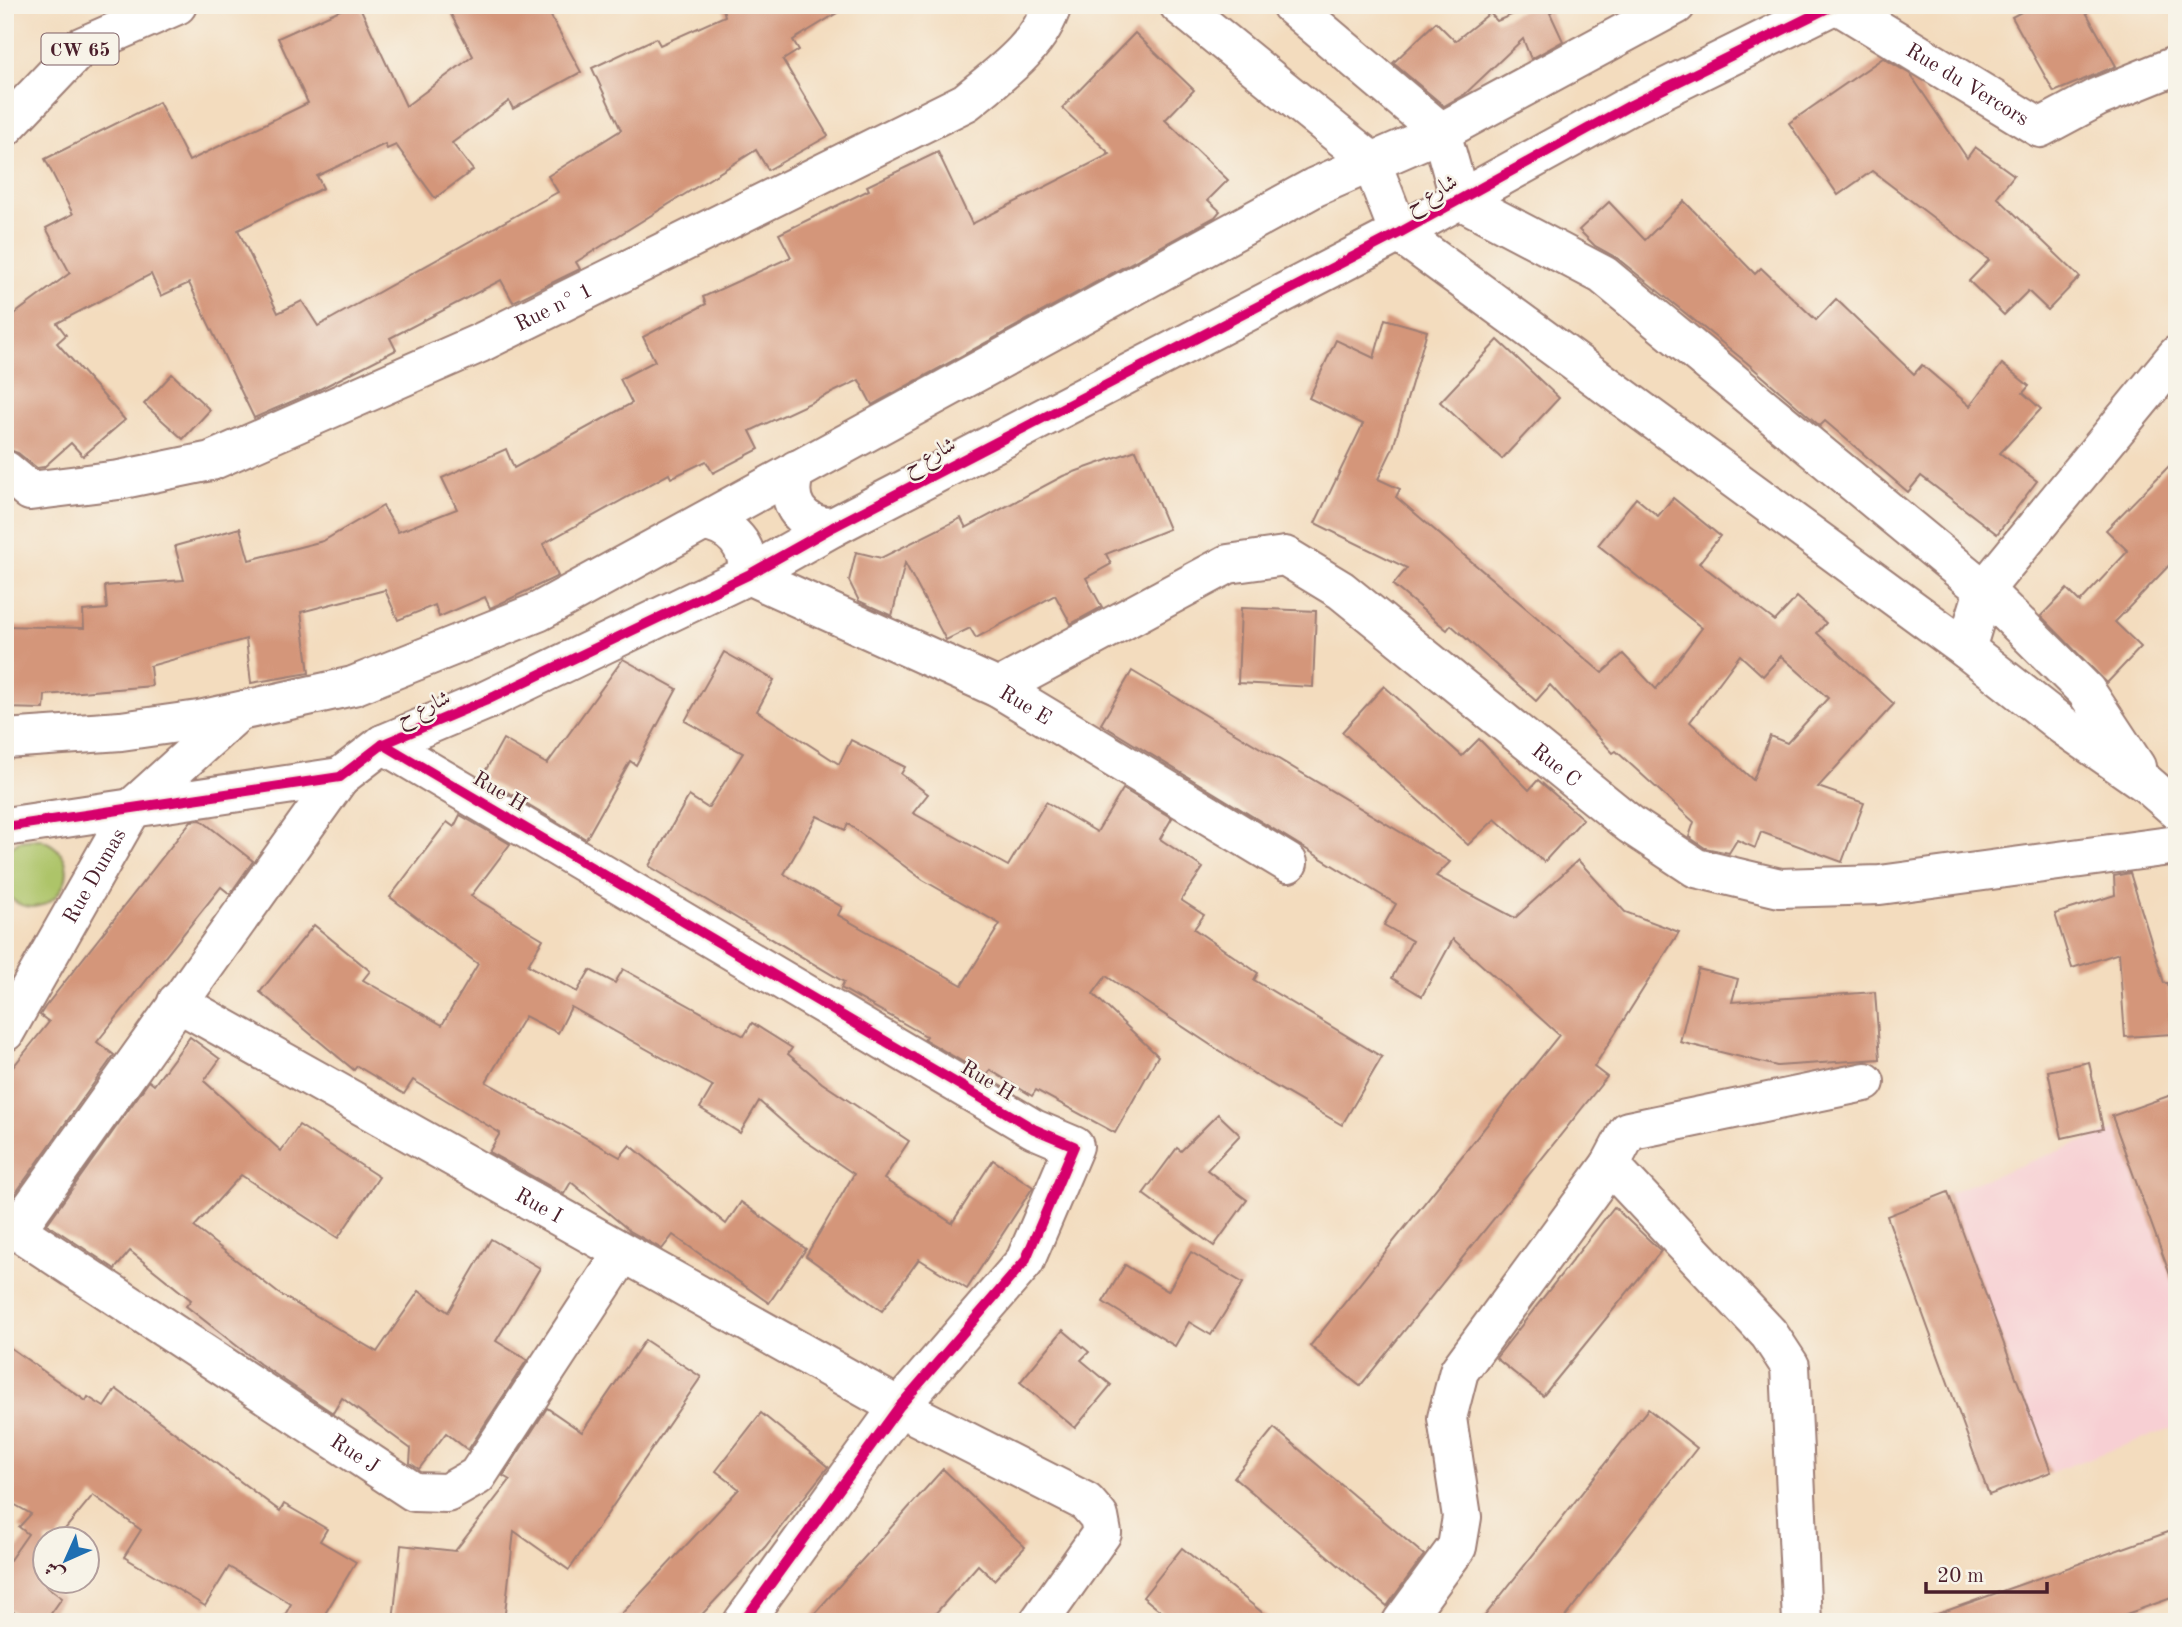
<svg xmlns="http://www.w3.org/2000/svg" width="2182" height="1627" viewBox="0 0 2182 1627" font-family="'Old Standard TT',Amiri,serif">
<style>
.built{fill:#f7cfd3}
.green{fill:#adc469;stroke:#7c724a;stroke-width:2}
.building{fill:#d4967a;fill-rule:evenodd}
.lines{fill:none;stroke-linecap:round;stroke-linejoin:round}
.minor-casing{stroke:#9e7e74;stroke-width:42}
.major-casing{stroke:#9e7e74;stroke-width:42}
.minor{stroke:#fff;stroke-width:38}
.major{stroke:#fff;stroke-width:38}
.cycleway-casing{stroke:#f7f3e8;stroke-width:15}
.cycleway{stroke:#d6006c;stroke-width:10}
.labels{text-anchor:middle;stroke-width:5;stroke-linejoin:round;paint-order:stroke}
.shield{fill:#f7f3e8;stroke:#7e5f64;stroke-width:2}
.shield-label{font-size:19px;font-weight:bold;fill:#4a1f2b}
.street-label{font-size:21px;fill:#4a1f2b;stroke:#f7f3e8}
</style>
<rect width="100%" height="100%" fill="#f7f3e8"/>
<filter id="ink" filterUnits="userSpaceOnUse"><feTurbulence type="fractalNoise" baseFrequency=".0143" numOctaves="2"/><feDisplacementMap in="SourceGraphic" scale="14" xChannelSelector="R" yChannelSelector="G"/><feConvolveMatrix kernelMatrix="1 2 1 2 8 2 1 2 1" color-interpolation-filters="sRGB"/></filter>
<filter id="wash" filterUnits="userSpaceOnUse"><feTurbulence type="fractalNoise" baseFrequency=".00686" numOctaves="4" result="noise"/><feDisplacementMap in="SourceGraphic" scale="28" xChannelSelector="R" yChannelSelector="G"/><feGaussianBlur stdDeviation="1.57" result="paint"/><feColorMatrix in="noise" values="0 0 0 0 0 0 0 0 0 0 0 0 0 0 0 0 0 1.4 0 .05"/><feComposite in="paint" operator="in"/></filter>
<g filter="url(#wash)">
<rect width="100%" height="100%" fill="#f3dcbe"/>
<path class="built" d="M2176 1093 2177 1426 1989 1495 1887 1216 2116 1129 2112 1116Z"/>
<path class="green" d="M40 839C102 862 42 939 5 892V852L19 841Z"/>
<g id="blocks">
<g class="building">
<path d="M351 5H359L406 106 473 56 446 5H545L581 72 513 109 509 101 452 143 473 170 435 198 396 145 387 149 385 144 317 176 323 188 238 230 278 313 302 301 318 326 558 192 548 176 621 130 592 68 656 38 660 45 725 16 722 5H850L793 40 799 50 783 60 828 136 768 170 756 150 576 262 580 269 513 302 501 280 390 338 396 350 316 391 254 418 189 283 161 296 151 274 57 323 66 335 57 343 125 420 83 456 71 443 44 467 37 468 18 453 6 449 5 321 70 273 46 228 73 214 45 159 159 102 189 161 308 103 278 38Z"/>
<path d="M1535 5H1558L1550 13 1563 41 1531 59 1523 39 1465 94 1444 106 1393 63 1436 22 1455 41 1490 13 1497 21Z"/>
<path d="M2034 5H2082L2116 66 2054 92 2012 17Z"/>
<path d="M1135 33 1194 90 1165 120 1228 180 1208 200 1220 211 1215 217 872 405 859 380 750 431 759 449 713 473 706 461 671 478 669 474 543 544 558 576 497 605 490 608 485 597 439 617 435 605 398 620 385 590 301 612 309 673 251 683 246 639 150 666 152 686 45 695 44 709 5 708V626L84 628 83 611 107 609 105 586 184 580 175 546 240 528 249 560 323 541 383 506 398 532 457 509 442 478 506 449 514 468 632 403 620 379 655 361 643 337 706 304 703 297 791 257 779 234 869 190 867 186 938 152 972 224 1110 154 1062 108Z"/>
<path d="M1883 58 1910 74 1967 158 1975 147 2014 175 1997 197 2080 277 2048 310 2028 291 2004 315 1969 281 1989 260 1872 171 1838 195 1789 123Z"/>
<path d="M1684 201 1755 274 1761 268 1816 320 1836 299 1914 374 1922 365 1970 406 2002 364 2029 386 2023 393 2041 409 2000 453 2037 481 1997 534 1921 476 1908 492 1825 421 1820 426 1746 362 1617 258 1595 246 1579 230 1609 202 1645 240Z"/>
<path d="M1385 319 1427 331 1393 448 1378 479 1400 489 1396 497 1602 673 1623 654 1656 689 1702 628 1598 545 1636 498 1658 516 1673 498 1720 536 1699 563 1775 621 1797 597 1826 623 1817 633 1894 704 1818 787 1864 803 1842 862 1761 832 1755 848 1737 840 1729 853 1705 848 1689 837 1694 822 1616 751 1613 753 1550 685 1536 701 1451 625 1447 630 1393 585 1407 568 1315 523 1363 424 1309 398 1336 340 1374 358ZM1740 655 1763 676 1781 656 1828 698 1787 743 1770 736 1753 780 1690 722Z"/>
<path d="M1498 340 1559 398 1502 459 1440 402Z"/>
<path d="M172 374 210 410 183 439 144 404Z"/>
<path d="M1136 450 1169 529 1106 554 1111 564 1086 578 1102 607 1071 624 1055 595 976 638 970 628 946 640 905 563 892 616 859 601 849 581 856 552 881 558 961 518 966 528 1063 476Z"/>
<path d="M2177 458V557L2115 622 2141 647 2107 683 2041 616 2067 589 2080 602 2128 551 2106 530Z"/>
<path d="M1241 608 1316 611 1313 687 1238 683Z"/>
<path d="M724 652 774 680 757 711 839 764 851 740 905 767 901 774 928 794 913 813 1008 866 1046 802 1097 832 1123 789 1172 818 1160 839 1203 868 1181 900 1204 915 1194 929 1258 973 1254 980 1382 1057 1342 1125 1259 1077 1106 976 1093 994 1158 1056 1115 1133 1036 1090 1032 1096 990 1070 987 1076 924 1039 926 1036 841 988 844 982 649 866 689 796 708 808 743 753 685 721ZM817 816 845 830 848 824 923 880 1000 924 962 985 838 915 842 907 784 874Z"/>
<path d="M623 659 677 689 636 765 630 761 586 839 482 777 503 739 547 764Z"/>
<path d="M1132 671 1450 862 1436 876 1515 918 1578 860 1625 912 1679 932 1594 1067 1607 1077 1360 1386 1310 1346 1559 1035 1453 939 1422 996 1392 978 1412 941 1384 925 1396 904 1101 724Z"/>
<path d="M1384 686 1462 756 1479 739 1529 790 1538 780 1583 819 1544 862 1495 819 1468 845 1342 732Z"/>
<path d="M460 815 510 844 471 896 543 939 528 965 577 992 590 970 615 983 623 969 744 1036 752 1023 792 1048 788 1054 822 1083 909 1141 884 1179 952 1223 993 1160 1033 1187 967 1289 919 1259 882 1311 806 1256 854 1174 801 1138 759 1101 740 1133 700 1108 713 1086 571 1007 558 1033 525 1016 486 1082 620 1157 630 1145 726 1224 741 1202 806 1249 769 1303 673 1235 662 1249 630 1231 571 1182 564 1194 489 1152 500 1133 413 1080 404 1094 357 1066 354 1070 260 992 314 925 370 971 363 980 442 1025 478 964 390 897 447 822 454 827Z"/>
<path d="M201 820 253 861 230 894 221 887 97 1042 114 1055 10 1201 5 1200V1077L49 1022 40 1015 45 1007 191 821Z"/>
<path d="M2130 873 2164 983H2168L2172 1034 2125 1037 2119 953 2072 968 2055 914 2115 895 2114 876Z"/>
<path d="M1698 969 1738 979 1732 1002 1875 992 1880 1059 1777 1066 1680 1042Z"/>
<path d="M190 1037 220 1059 204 1081 281 1151 299 1125 379 1177 338 1238 241 1175 194 1227 278 1293 377 1352 419 1291 448 1312 491 1239 540 1268 496 1341 527 1360 468 1450 446 1433 419 1469 410 1463 411 1449 342 1398 333 1413 260 1364 186 1306 191 1300 130 1251 115 1269 47 1224 149 1081 154 1085Z"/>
<path d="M2089 1062 2103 1129 2062 1138 2048 1071Z"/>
<path d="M2177 1093V1282L2173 1283 2112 1116Z"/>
<path d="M1218 1114 1240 1135 1207 1170 1247 1200 1214 1246 1143 1194 1177 1148 1181 1151Z"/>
<path d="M1948 1192 2051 1472 1989 1495 1887 1216Z"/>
<path d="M1614 1207 1661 1251 1543 1396 1496 1358Z"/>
<path d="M1191 1252 1243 1283 1211 1335 1189 1322 1175 1346 1103 1302 1125 1265 1168 1291Z"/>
<path d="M1063 1330 1089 1352 1081 1360 1111 1385 1075 1428 1020 1382Z"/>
<path d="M645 1340 701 1377 569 1570 514 1531 504 1622H393L401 1545 455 1551 510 1480 503 1476 547 1408 582 1432Z"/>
<path d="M5 1344 86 1401 88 1397 104 1407 116 1389 280 1511 284 1504 327 1529 320 1541 356 1562 320 1622H281L291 1604 229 1567 205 1606 124 1557 141 1530 93 1495 57 1539H46V1586L62 1598 45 1622H28L5 1606V1567L28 1534 19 1527 31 1514 5 1499Z"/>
<path d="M1648 1409 1697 1448 1561 1622H1480Z"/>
<path d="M761 1413 828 1467 765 1547 695 1622H614L739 1489 716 1471Z"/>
<path d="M1274 1428 1424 1555 1387 1606 1234 1477Z"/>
<path d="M943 1469 1025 1547 994 1580 978 1565 928 1622H807Z"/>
<path d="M2177 1529V1596L2104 1622H1929V1617Z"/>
<path d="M1182 1548 1274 1622H1174L1143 1597Z"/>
</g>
</g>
</g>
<g filter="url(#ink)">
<use href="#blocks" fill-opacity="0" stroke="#9e7e74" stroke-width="2"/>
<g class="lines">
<defs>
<g id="minor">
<path d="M1179 5 1371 161 1399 233 1966 649 2065 727 2147 784 2177 810"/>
<path d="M1291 5 1441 132 1460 200 1603 275 1984 590 2086 691 2136 767"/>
<path id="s1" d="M1838 5 2040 128 2098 97 2177 65"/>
<path id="s2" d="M5 470 30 491 119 480 211 461 480 343 966 102C998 75 1039 48 1052 5"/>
<path d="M796 470C783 500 799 526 833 527"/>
<path id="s3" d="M704 522C732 526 749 546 748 575L998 688 1288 863"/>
<path d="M1966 649 1984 590 2177 355"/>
<path id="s4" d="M998 688 1228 564 1285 556 1341 590 1631 825 1696 868 1780 888 1880 885 2177 845"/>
<path d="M5 739 121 731 199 720 353 686 538 612 1315 187 1441 132 1676 5"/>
<path d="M383 744 1034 1129 1074 1146 1025 1261 899 1407 743 1622"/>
<path d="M5 827 340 777 383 744 485 701 748 575 833 527 1399 233 1631 105 1834 5"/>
<path id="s5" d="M177 1002 899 1407 1086 1502 1099 1517 1102 1533 1039 1622"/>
<path id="s6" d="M5 1032 133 807 237 713"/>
<path d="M1610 1165 1628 1131 1865 1082"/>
<path d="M5 1222 16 1230 340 777"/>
<path id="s7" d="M16 1230 414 1492 447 1493 477 1476 623 1253"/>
<path d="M1402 1622 1457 1547 1462 1517 1447 1418 1459 1371 1610 1165 1769 1334 1790 1366 1802 1622"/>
</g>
<path id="major" d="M5 127 81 47 177 5"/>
</defs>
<use href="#minor" class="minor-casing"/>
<use href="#major" class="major-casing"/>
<use href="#minor" class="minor"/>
<use href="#major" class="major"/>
<defs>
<g id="cycleway">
<path d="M383 744 1034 1129 1074 1146 1025 1261 899 1407 743 1622"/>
<path d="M5 827 340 777 383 744 485 701 748 575 833 527 1399 233 1631 105 1834 5"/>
</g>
</defs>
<use href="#cycleway" class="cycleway-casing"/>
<use href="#cycleway" class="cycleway"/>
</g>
</g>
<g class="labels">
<rect class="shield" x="41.5" y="33.5" width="77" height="31" rx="5"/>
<g class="shield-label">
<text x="80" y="56">CW 65</text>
</g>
<g class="street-label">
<text dy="7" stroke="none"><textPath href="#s1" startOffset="152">Rue du Vercors</textPath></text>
<text transform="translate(1431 193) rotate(-29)" y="7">شارع ح</text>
<text dy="7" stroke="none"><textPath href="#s2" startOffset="592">Rue n° 1</textPath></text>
<text transform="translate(929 455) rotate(-27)" y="7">شارع ح</text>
<text dy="7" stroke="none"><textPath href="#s3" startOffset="383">Rue E</textPath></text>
<text transform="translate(423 707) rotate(-23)" y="7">شارع ح</text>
<text dy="7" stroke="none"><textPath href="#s4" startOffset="662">Rue C</textPath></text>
<text transform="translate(500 791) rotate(31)" y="7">Rue H</text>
<text dy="7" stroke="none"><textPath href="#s6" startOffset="180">Rue Dumas</textPath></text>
<text transform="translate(988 1080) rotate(31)" y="7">Rue H</text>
<text dy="7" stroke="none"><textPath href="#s5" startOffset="415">Rue I</textPath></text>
<text dy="7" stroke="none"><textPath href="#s7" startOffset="406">Rue J</textPath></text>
</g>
</g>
<rect width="2182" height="1627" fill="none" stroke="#f7f3e8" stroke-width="28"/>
<g transform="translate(66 1560) rotate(225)"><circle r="33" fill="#f7f3e8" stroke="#b29e9c" stroke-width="2"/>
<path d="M0-5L12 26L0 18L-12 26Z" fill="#1f6fb2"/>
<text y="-10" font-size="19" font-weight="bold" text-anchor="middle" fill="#4a1f2b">ش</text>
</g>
<path d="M1926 1582v10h121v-10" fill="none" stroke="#4a1f2b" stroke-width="3.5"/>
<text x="1937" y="1582" font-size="21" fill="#4a1f2b" stroke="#f7f3e8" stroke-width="5" paint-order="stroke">20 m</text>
</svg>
